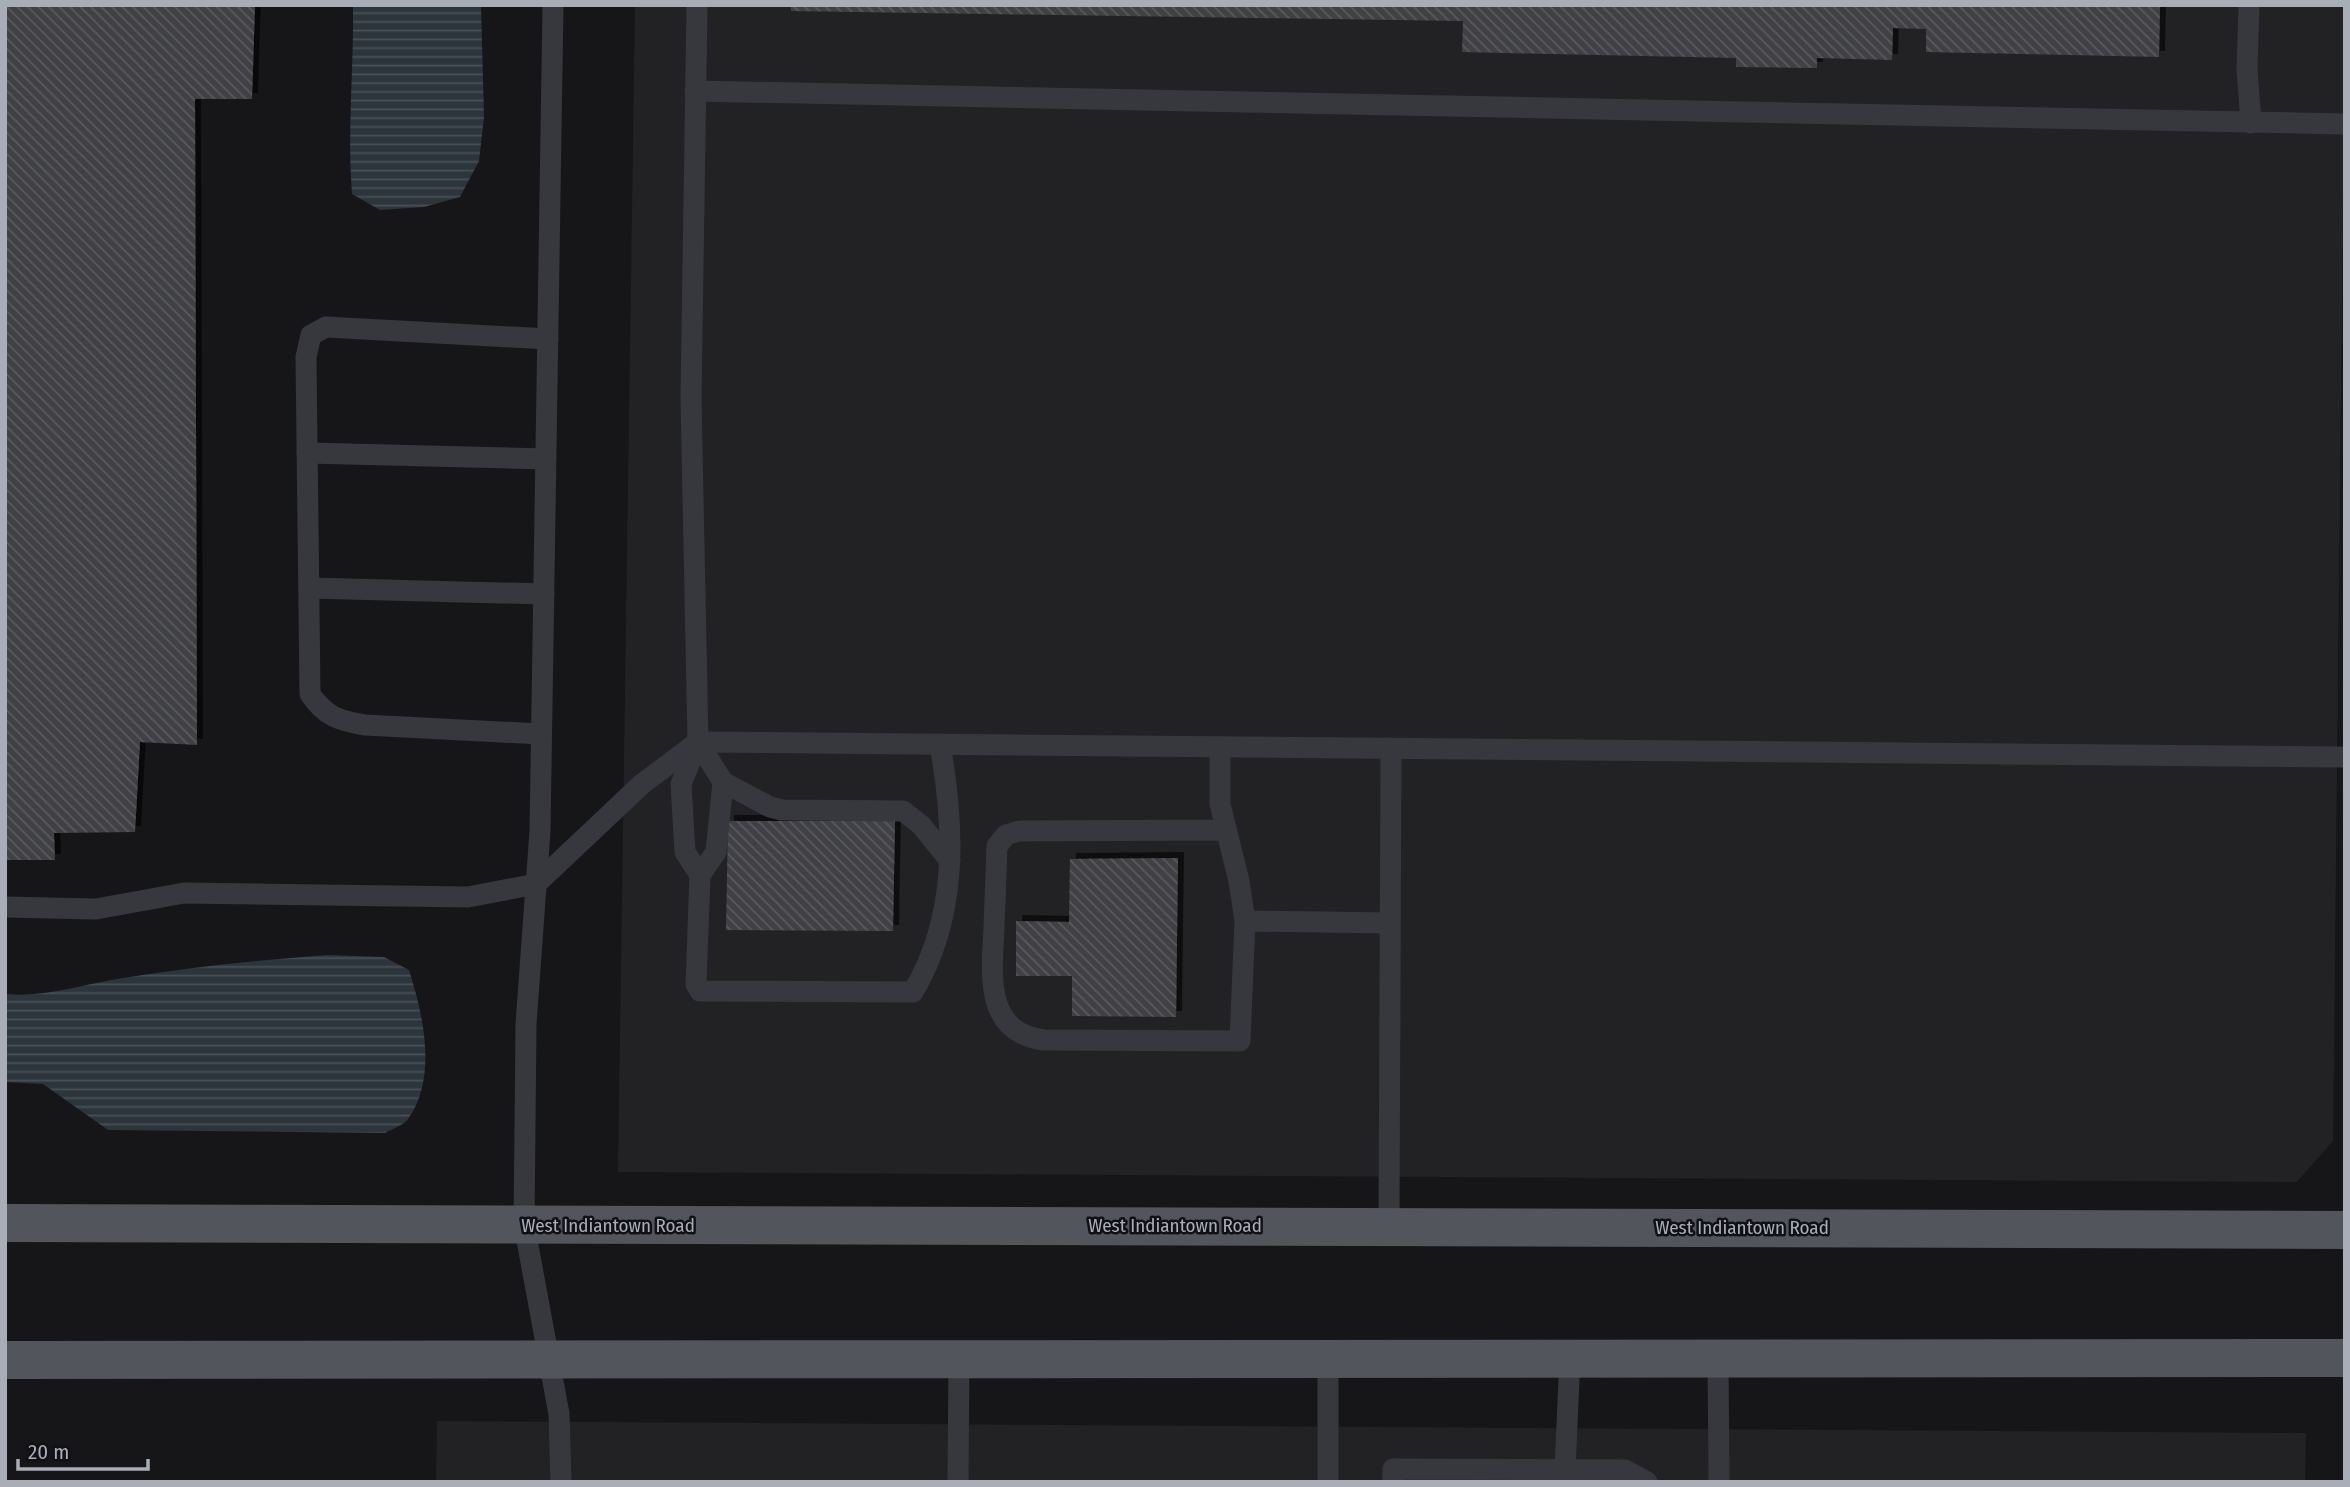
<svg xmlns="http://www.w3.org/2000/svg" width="2350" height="1487" viewBox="0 0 2350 1487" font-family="'Fira Sans Condensed',sans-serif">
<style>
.built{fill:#222225}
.water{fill:url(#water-rules)}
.building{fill:url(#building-back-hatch);filter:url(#shadow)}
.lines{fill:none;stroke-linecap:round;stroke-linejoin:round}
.service{stroke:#37383d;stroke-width:21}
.primary{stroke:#53555c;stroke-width:38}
.labels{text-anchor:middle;stroke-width:5;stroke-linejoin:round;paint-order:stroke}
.street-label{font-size:19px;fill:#a8adb8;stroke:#111113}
</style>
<defs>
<pattern id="water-rules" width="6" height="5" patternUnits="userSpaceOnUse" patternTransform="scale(1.75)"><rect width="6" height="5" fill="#2c353c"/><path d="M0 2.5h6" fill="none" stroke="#485056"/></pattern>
<pattern id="building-back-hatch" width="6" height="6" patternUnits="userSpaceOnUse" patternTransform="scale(1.75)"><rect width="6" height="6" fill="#404145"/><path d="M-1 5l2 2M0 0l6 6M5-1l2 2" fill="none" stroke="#595a5e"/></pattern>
<filter id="shadow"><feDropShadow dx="6" dy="-6" stdDeviation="0" flood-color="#0009"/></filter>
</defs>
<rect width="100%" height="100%" fill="#161618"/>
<g class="built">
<path d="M635 5H2345L2333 1141 2297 1182 618 1172Z"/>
<path d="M437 1421 2306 1433 2305 1482H436Z"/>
</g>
<g class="water">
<path d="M353 5H481L484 117 479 161 460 197 424 207 380 210 352 194C347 131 354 68 353 5Z"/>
<path d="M327 955 384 957 409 970C423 1014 438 1077 408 1119 404 1125 392 1129 385 1133L108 1130 43 1084 5 1082V994C45 998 84 984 123 978 191 967 259 960 327 955Z"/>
</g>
<g class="building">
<path d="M5 5H255L252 99H195L197 745 140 742 135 832 54 833 55 860H5Z"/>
<path d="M791 5H2160L2159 57 1926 52V29L1893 28 1892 60 1817 58V68L1736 67V58L1462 52 1463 21 791 11Z"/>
<path d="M728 821H895L893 931 726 930Z"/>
<path d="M1178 858 1176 1017 1072 1016V976H1016V921L1069 922 1070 859Z"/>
</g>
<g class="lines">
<g class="service">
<path d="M553 5 540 831 526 1024 524 1224 559 1414 561 1482"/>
<path d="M697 5 691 398 698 742 681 784 685 852 700 875 716 852 723 782 698 742"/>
<path d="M2249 5 2247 69 2251 123"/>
<path d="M695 91 2345 124"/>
<path d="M307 453 546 459"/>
<path d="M309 588 544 594"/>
<path d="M541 734 365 725C339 721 325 716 310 694L306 357 311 335 326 327 548 339"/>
<path d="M1220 747V804L1239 881 1245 921 1240 1041 1044 1040C983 1032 992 973 994 927 995 900 996 873 997 846L1006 835 1019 831 1225 830"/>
<path d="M723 782 770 807 782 810 903 811 921 825 950 861"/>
<path d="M700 875 696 984 700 991 913 992C958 917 955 828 940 745"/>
<path d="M5 907 96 909 184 893 468 897 536 884 642 784 698 742 2345 757"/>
<path d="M1245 921 1389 923"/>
<path d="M1389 1226 1391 748"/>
<path d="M1718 1358 1719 1482"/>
<path d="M1565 1470 1570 1357"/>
<path d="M958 1482 959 1358"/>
<path d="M1328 1482V1358"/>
<path d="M1393 1482V1469L1625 1470 1647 1482"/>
</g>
<g class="primary">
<path d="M5 1223 2345 1230"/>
<path d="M5 1360 2345 1358"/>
</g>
</g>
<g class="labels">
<g class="street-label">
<text x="608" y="1232">West Indiantown Road</text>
<text x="1175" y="1232">West Indiantown Road</text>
<text x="1742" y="1234">West Indiantown Road</text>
</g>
</g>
<rect width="2350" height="1487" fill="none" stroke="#a8adb8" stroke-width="14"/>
<path d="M18 1459v10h130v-10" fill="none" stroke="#a8adb8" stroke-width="3.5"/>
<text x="28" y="1459" font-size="21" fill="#a8adb8" stroke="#111113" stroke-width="5" paint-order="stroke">20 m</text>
</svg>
